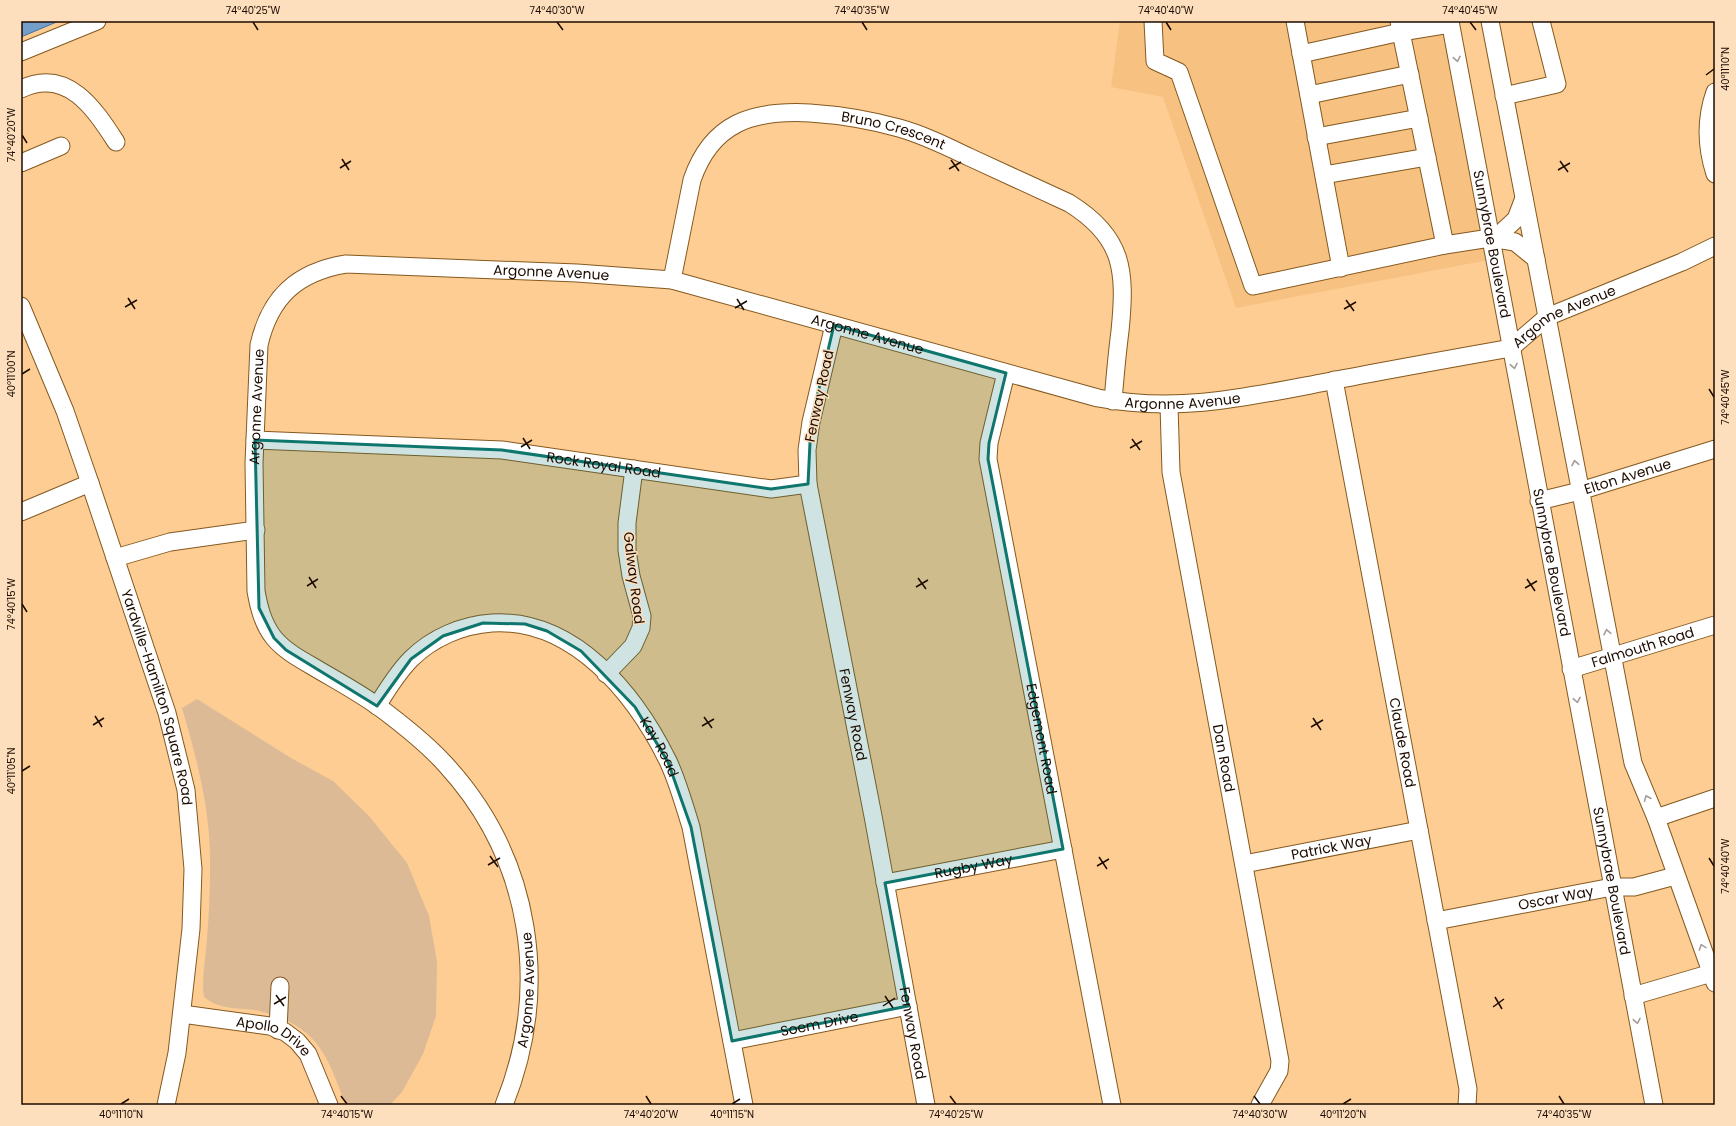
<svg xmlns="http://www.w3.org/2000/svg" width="1736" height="1126" viewBox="0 0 1736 1126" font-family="Poppins,sans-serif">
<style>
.built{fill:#f7c181}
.green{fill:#dbba95}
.building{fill:#749eca;stroke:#4575a5}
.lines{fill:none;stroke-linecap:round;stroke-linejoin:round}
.minor-casing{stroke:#84591f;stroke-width:19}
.minor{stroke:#fff;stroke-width:17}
.oneway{stroke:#a49d99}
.marked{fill:#0f766e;fill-opacity:0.2;stroke:#0f766e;stroke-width:3;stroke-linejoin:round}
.ticks{fill:none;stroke:#1c0b00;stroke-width:1.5}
.labels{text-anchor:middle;stroke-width:3;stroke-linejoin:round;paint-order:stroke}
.street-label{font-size:14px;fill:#1c0b00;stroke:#fddfbd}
.neatline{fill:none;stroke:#1c0b00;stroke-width:1.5}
.ticks-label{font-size:10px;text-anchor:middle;fill:#1c0b00}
</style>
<rect width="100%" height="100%" fill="#fecd94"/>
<path class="built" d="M1120 21H1450L1494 259 1236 308 1163 97 1111 87Z"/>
<path class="green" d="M197 699 291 758 333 781 369 816 407 863 429 916 437 962 436 1016 423 1054 402 1092 390 1105H346C330 1066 323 1034 280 1018 271 1015 263 1011 254 1010 236 1008 218 1009 204 997 201 978 206 958 207 939 209 915 210 890 210 866 211 812 197 759 182 708Z"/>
<path class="building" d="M21 21H59L21 37Z"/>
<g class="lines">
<defs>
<g id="minor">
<path d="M1153 21 1155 61 1179 72 1253 286 1445 245 1490 238 1501 233 1516 219 1524 198"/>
<path d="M1295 21 1341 268"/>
<path d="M1399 21 1401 32 1450 24"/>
<path id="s1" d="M1450 21 1654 1105"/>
<path d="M1490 21 1633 763 1656 818 1715 983"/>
<path d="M21 52 97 21"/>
<path d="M1301 54 1401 32 1445 245"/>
<path d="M21 89C67 67 94 108 116 142"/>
<path d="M1715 92C1705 120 1706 146 1715 174"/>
<path d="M1309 95 1410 74"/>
<path d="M1504 96 1557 84 1541 21"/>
<path d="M1316 137 1419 118"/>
<path d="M21 163 61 146"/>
<path d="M1324 175 1427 157"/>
<path d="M1490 238 1515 242 1536 259"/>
<path id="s2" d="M672 280 692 180C712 122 753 110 810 113 840 115 870 120 899 128 924 135 946 146 969 157 1002 172 1036 188 1069 203 1124 237 1126 271 1120 331 1117 354 1115 377 1113 401"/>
<path id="s3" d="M21 306 65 411 90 483 167 713 186 790 193 869 191 929 177 1053 166 1105"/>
<path id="s4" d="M834 325 811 422 807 450 808 484 873 816 926 1105"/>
<path id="s5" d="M1006 373 989 443 988 459 1112 1105"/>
<path id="s6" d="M1334 380 1468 1089 1467 1105"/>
<path id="s7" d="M1169 405 1171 472 1280 1061 1279 1071 1260 1105"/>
<path id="s8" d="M255 440 502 450 771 489 808 484"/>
<path id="s9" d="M1539 501 1580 491 1715 449"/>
<path d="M21 512 90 483"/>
<path d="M115 558 170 542 256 530"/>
<path id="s10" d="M1571 669 1715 625"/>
<path d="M606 674 633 646 641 628 642 616 631 576 627 550V523L634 469"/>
<path id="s11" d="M377 706C387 690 397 673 411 659 432 638 462 625 492 623 574 618 635 694 668 761 678 782 684 805 691 827L744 1105"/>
<path d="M1656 818 1715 798"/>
<path id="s12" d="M1244 864 1419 830"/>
<path id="s13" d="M885 883 1063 849"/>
<path id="s14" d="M1436 921 1612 887H1634L1675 876"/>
<path d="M1633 996 1715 972"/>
<path id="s15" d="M182 1014 270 1026 285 1032 297 1041 308 1054 329 1105"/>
<path d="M278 1030 280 986"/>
<path id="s16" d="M732 1041 908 1006"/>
<path id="s17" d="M504 1105C551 988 532 859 446 765 429 746 408 729 387 713 364 695 337 681 312 666 298 658 284 650 274 638 263 624 259 608 256 591L254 463 259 345C270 297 297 272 346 264L577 273 672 280 1098 398C1179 413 1247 397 1326 382 1387 370 1449 359 1511 348L1547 317 1682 262 1715 246"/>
</g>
</defs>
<use href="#minor" class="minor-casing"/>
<use href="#minor" class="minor"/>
</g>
<defs><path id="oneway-chevron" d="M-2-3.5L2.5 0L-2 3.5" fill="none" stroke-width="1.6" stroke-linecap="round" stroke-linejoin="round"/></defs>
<g class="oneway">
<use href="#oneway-chevron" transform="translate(1457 59) rotate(79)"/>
<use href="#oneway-chevron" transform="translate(1514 366) rotate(79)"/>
<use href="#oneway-chevron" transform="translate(1575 463) rotate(-101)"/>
<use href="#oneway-chevron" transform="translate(1607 632) rotate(-101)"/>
<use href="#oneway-chevron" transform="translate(1577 700) rotate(79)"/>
<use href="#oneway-chevron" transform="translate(1647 798) rotate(-113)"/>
<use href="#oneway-chevron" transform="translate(1702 947) rotate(-110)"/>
<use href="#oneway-chevron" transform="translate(1637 1021) rotate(79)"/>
</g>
<path class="marked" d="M834 325 1006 373 989 443 988 459 1063 849 885 883 908 1006 732 1041 691 827 668 762 635 707 581 651 547 631 525 624 483 623 443 636 411 659 377 706 286 650 274 638 259 608 255 440 502 450 771 489 808 484 811 422Z"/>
<path class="ticks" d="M253 22 258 30M557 22 563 30M862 22 867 30M1166 22 1171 30M1470 22 1476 30M1706 75 1714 69M22 135 27 143M342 159 349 170M951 160 959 171M1560 161 1568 172M340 168 351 161M949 169 961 162M1558 170 1570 163M128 298 135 309M737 299 744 310M1346 300 1354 311M125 307 137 300M735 308 747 301M1344 309 1356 302M22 374 30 369M1709 389 1714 397M523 438 530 449M1132 439 1140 450M521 447 532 440M1130 448 1142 441M309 577 316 588M918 578 926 589M1527 579 1535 591M307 586 318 579M916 587 928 580M1525 588 1537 581M22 604 27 612M95 716 102 727M704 717 712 728M1313 718 1321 730M93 725 104 718M702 726 714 719M1311 727 1323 720M22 771 30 766M490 856 498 867M1099 857 1107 869M1709 858 1714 866M488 865 500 858M1097 866 1109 859M276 995 284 1006M885 996 893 1008M1495 997 1502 1009M274 1004 286 997M883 1006 895 998M1493 1007 1504 999M341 1096 347 1104M646 1096 651 1104M950 1096 956 1104M1254 1096 1260 1104M1559 1096 1564 1104M121 1104 129 1099M732 1104 740 1099M1343 1104 1351 1099"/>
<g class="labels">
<g class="street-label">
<text dy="5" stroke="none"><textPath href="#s2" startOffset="336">Bruno Crescent</textPath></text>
<text dy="5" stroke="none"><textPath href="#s1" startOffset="227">Sunnybrae Boulevard</textPath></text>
<text dy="5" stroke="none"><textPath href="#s17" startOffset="1209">Argonne Avenue</textPath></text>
<text dy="5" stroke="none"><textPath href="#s17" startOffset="2253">Argonne Avenue</textPath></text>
<text dy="5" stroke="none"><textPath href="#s17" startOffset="1533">Argonne Avenue</textPath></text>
<text transform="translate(819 396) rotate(-78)" y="5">Fenway Road</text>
<text dy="5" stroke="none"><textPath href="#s17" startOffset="1857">Argonne Avenue</textPath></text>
<text dy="5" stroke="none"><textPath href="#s17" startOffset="814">Argonne Avenue</textPath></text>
<text dy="5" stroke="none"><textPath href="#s8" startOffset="350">Rock Royal Road</textPath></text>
<text dy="5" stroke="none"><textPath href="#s9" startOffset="92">Elton Avenue</textPath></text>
<text dy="5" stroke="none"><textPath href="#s1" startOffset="551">Sunnybrae Boulevard</textPath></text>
<text transform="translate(634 578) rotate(83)" y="5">Galway Road</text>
<text dy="5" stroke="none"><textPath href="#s10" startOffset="75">Falmouth Road</textPath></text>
<text dy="5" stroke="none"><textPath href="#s3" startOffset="415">Yardville-Hamilton Square Road</textPath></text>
<text dy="5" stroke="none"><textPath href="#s4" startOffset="397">Fenway Road</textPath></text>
<text dy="5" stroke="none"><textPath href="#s5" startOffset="373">Edgemont Road</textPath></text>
<text dy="5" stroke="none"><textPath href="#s6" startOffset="369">Claude Road</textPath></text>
<text dy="5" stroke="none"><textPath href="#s11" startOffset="369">Kay Road</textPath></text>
<text dy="5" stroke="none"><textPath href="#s7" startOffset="358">Dan Road</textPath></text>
<text dy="5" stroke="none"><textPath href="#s12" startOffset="89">Patrick Way</textPath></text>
<text dy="5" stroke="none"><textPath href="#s13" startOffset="90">Rugby Way</textPath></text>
<text dy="5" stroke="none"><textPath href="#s1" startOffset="875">Sunnybrae Boulevard</textPath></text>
<text dy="5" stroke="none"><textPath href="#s14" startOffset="122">Oscar Way</textPath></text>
<text dy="5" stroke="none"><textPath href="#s17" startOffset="118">Argonne Avenue</textPath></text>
<text dy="5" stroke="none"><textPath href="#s16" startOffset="89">Soem Drive</textPath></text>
<text dy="5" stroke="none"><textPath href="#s4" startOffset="721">Fenway Road</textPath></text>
<text dy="5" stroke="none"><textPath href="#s15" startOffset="96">Apollo Drive</textPath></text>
</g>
</g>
<rect width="1736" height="1126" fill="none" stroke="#fddfbd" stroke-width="44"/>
<rect x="22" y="22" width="1692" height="1082" class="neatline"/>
<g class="ticks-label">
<text x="253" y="14">74°40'25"W</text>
<text x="557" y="14">74°40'30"W</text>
<text x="862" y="14">74°40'35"W</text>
<text x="1166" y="14">74°40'40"W</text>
<text x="1470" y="14">74°40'45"W</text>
<text transform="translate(1725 69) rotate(-90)" y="4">40°11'10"N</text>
<text transform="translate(11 135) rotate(-90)" y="4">74°40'20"W</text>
<text transform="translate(11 374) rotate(-90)" y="4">40°11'00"N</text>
<text transform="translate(1725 397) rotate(-90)" y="4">74°40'45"W</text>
<text transform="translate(11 604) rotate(-90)" y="4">74°40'15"W</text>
<text transform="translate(11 771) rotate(-90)" y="4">40°11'05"N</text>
<text transform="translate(1725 866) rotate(-90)" y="4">74°40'40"W</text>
<text x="121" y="1118">40°11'10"N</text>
<text x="347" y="1118">74°40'15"W</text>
<text x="651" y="1118">74°40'20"W</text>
<text x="732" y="1118">40°11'15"N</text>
<text x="956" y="1118">74°40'25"W</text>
<text x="1260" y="1118">74°40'30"W</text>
<text x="1343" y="1118">40°11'20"N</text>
<text x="1564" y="1118">74°40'35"W</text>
</g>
</svg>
